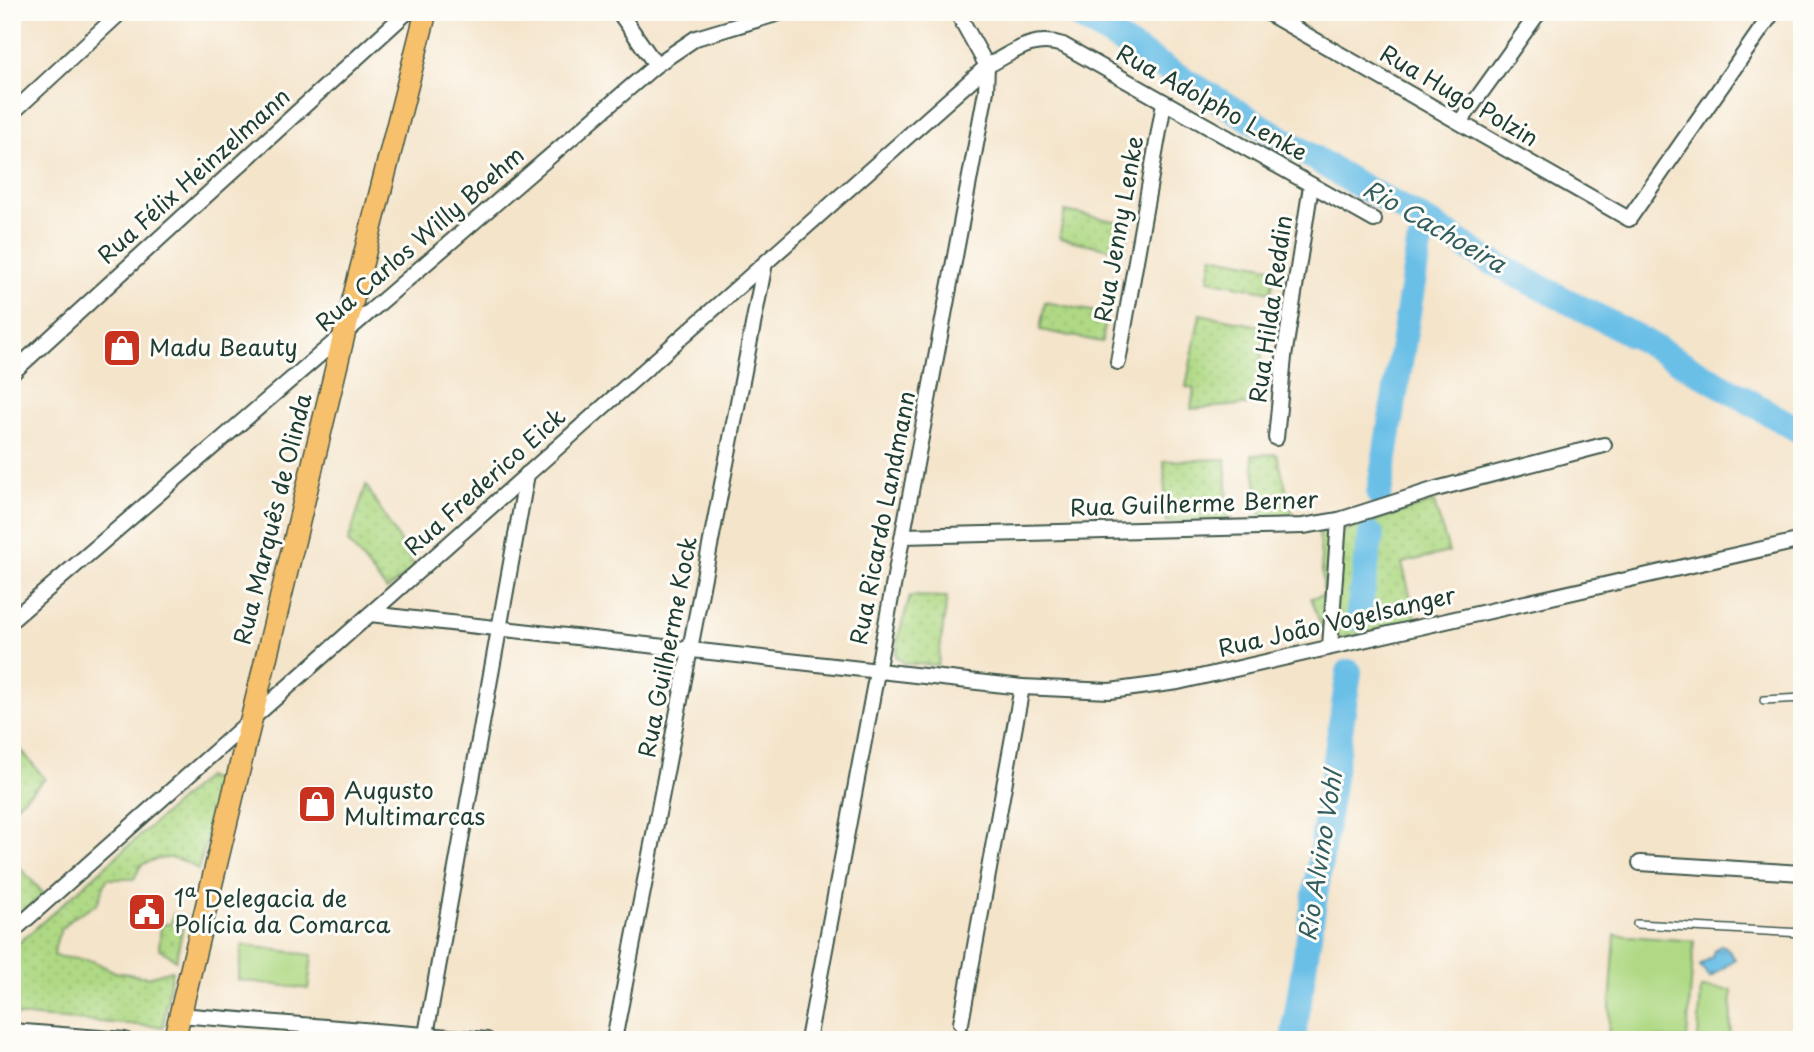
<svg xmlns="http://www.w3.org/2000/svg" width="1814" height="1052" viewBox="0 0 1814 1052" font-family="'Playpen Sans',sans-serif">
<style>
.grass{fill:url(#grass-dots);stroke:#678b5c;stroke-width:2}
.pitch{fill:#afd984;stroke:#678b5c;stroke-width:2}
.water{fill:url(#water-ripples);stroke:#457e8e;stroke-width:2}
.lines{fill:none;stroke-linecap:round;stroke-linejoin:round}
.river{stroke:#6bbfe7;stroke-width:26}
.lane-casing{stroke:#3f564a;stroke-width:10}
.street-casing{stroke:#3f564a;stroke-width:18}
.primary-casing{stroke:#3f564a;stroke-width:24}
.lane{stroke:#fff;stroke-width:7}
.street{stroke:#fff;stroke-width:14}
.primary{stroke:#f7c06c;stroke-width:21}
.labels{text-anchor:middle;stroke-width:6;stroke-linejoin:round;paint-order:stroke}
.street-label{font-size:23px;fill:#1f3d34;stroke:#fdfcf7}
.poi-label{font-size:23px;fill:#1f3d34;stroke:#fdfcf7;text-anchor:start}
.water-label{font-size:24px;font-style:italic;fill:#325e61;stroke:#fdfcf7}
</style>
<defs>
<pattern id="grass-dots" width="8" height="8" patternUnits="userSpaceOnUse" patternTransform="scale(1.75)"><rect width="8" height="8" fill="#afd984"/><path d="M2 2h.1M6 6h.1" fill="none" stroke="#96bb73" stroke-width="1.8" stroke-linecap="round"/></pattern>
<pattern id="water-ripples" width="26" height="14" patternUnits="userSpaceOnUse" patternTransform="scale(1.75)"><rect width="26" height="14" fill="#6bbfe7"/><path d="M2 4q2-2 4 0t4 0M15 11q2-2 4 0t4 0" fill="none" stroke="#579cbc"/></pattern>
</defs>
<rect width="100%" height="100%" fill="#fdfcf7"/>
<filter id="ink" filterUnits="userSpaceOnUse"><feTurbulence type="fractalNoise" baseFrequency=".0143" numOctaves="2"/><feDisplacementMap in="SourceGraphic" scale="14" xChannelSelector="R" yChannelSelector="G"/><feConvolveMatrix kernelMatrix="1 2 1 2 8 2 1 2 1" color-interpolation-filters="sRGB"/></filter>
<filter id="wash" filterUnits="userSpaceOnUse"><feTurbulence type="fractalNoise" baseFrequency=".00686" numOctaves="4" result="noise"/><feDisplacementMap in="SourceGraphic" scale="28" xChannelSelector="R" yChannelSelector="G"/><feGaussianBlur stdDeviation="1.57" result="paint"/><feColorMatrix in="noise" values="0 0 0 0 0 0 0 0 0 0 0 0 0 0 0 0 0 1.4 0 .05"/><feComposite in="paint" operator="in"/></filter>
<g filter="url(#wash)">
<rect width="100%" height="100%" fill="#f4e4ca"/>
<g class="grass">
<path d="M1065 211 1130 224 1124 252 1059 238Z"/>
<path d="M1212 256 1276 268 1271 292 1208 280Z"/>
<path d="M1045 302 1107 314 1102 342 1040 330Z"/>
<path d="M1200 314 1265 327 1256 404 1191 409 1194 389 1186 387Z"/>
<path d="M1277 454 1294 518 1262 521 1252 455Z"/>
<path d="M1226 459 1228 520 1166 522 1164 461Z"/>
<path d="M366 485 415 567 387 590 348 542Z"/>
<path d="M1434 502 1449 552 1402 563 1416 619 1346 638 1326 640 1311 598 1324 595 1319 534 1343 531Z"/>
<path d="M910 596 947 597 938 665 905 664 896 656 897 641Z"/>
<path d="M21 750 45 779 12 809V757Z"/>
<path d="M206 777 218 782 220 797 198 870C179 855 163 855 141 865L134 879H107L97 904C71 918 56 924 54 956L93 961 115 972 148 977 172 970 163 1027 12 1015V949Z"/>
<path d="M12 859 44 894 12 921Z"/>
<path d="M173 914 185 916 176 960 159 948 161 924H171Z"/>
</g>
<g class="pitch">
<path d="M1615 935 1694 941 1687 1040 1608 1036Z"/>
<path d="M242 945 312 955 308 989 238 980Z"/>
<path d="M1701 988 1732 990 1730 1040H1698Z"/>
</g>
<path class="water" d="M1721 945 1726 947 1735 959 1710 978 1700 966 1713 956V952Z"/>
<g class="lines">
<g class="river">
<path d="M1072 12 1352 181 1436 227 1484 258 1637 337 1802 432"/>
<path d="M1379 494 1419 245 1427 230 1436 227"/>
<path d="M1358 618 1371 535"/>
<path d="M1293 1040 1349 672"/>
</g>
</g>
</g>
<g filter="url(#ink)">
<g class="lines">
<defs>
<g id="lane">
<path d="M1764 700 1802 698"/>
<path d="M1637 924 1802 933"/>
<path d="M1755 1034 1802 1039"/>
</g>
<g id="street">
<path d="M619 12 656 65"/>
<path d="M1266 12 1629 219 1773 12"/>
<path d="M12 113 121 12"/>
<path d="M1460 122 1539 12"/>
<path d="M1118 362 1164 103"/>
<path d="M12 373 407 12"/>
<path d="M1276 438 1284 357 1311 186"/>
<path d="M903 536 1303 526 1339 520 1436 489 1604 445"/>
<path d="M370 614 1022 687 1110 691 1178 682 1802 540"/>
<path d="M12 620 656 65 696 38 783 12"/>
<path d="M1330 647 1339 520"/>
<path d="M1640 863 1802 873"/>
<path d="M12 932 987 66C1014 52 1032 35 1063 45L1374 220"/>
<path d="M179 1015 487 1040"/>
<path d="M961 1023 1022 687"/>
<path d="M12 1031 125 1040"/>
<path d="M425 1040 527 474"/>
<path d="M614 1040 765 263"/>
<path d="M808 1040 986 91 987 66 957 12"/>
</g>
<path id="primary" d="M174 1040 344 335 426 12"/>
</defs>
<use href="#lane" class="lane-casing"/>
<use href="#street" class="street-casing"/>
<use href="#primary" class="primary-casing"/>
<use href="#lane" class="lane"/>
<use href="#street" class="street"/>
<use href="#primary" class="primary"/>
</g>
</g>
<defs>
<symbol id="shop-square" viewBox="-11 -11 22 22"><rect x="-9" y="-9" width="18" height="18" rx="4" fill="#c8321e" stroke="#fdfcf7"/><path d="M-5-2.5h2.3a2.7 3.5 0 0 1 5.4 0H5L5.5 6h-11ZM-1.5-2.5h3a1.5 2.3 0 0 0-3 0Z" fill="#fff"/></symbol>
<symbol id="civic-square" viewBox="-11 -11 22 22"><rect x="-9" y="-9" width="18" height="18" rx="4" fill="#c8321e" stroke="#fdfcf7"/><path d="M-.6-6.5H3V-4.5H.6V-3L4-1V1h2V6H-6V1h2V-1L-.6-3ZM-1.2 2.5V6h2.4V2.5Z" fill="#fff"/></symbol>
</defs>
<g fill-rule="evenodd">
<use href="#shop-square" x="100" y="326" width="44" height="44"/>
<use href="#shop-square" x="295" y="782" width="44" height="44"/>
<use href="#civic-square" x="125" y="890" width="44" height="44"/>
</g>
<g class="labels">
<g class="street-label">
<text transform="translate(1459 96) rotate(30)" y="8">Rua Hugo Polzin</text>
<text transform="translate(1212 103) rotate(29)" y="8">Rua Adolpho Lenke</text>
<text transform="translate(194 176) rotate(-42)" y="8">Rua Félix Heinzelmann</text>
<text transform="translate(1119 229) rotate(-80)" y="8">Rua Jenny Lenke</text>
<text transform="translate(420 239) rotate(-41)" y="8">Rua Carlos Willy Boehm</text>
<text transform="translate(1271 309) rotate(-82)" y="8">Rua Hilda Reddin</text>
<text transform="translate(485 482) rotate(-42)" y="8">Rua Frederico Eick</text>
<text transform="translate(1194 504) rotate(-2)" y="8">Rua Guilherme Berner</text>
<text transform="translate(883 518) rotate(-79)" y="8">Rua Ricardo Landmann</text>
<text transform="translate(273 519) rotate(-76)" y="8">Rua Marquês de Olinda</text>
<text transform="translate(1337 622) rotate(-13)" y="8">Rua João Vogelsanger</text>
<text transform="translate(668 647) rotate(-79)" y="8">Rua Guilherme Kock</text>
</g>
<g class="poi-label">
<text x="149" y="356">Madu Beauty</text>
<text x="344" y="799">Augusto<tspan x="344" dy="26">Multimarcas</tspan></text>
<text x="174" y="907">1ª Delegacia de<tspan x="174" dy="26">Polícia da Comarca</tspan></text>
</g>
<g class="water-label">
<text transform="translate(1434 227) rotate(30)" y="8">Rio Cachoeira</text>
<text transform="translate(1321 856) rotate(-81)" y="8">Rio Alvino Vohl</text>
</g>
</g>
<rect width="1814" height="1052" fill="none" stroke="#fdfcf7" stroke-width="42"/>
</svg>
